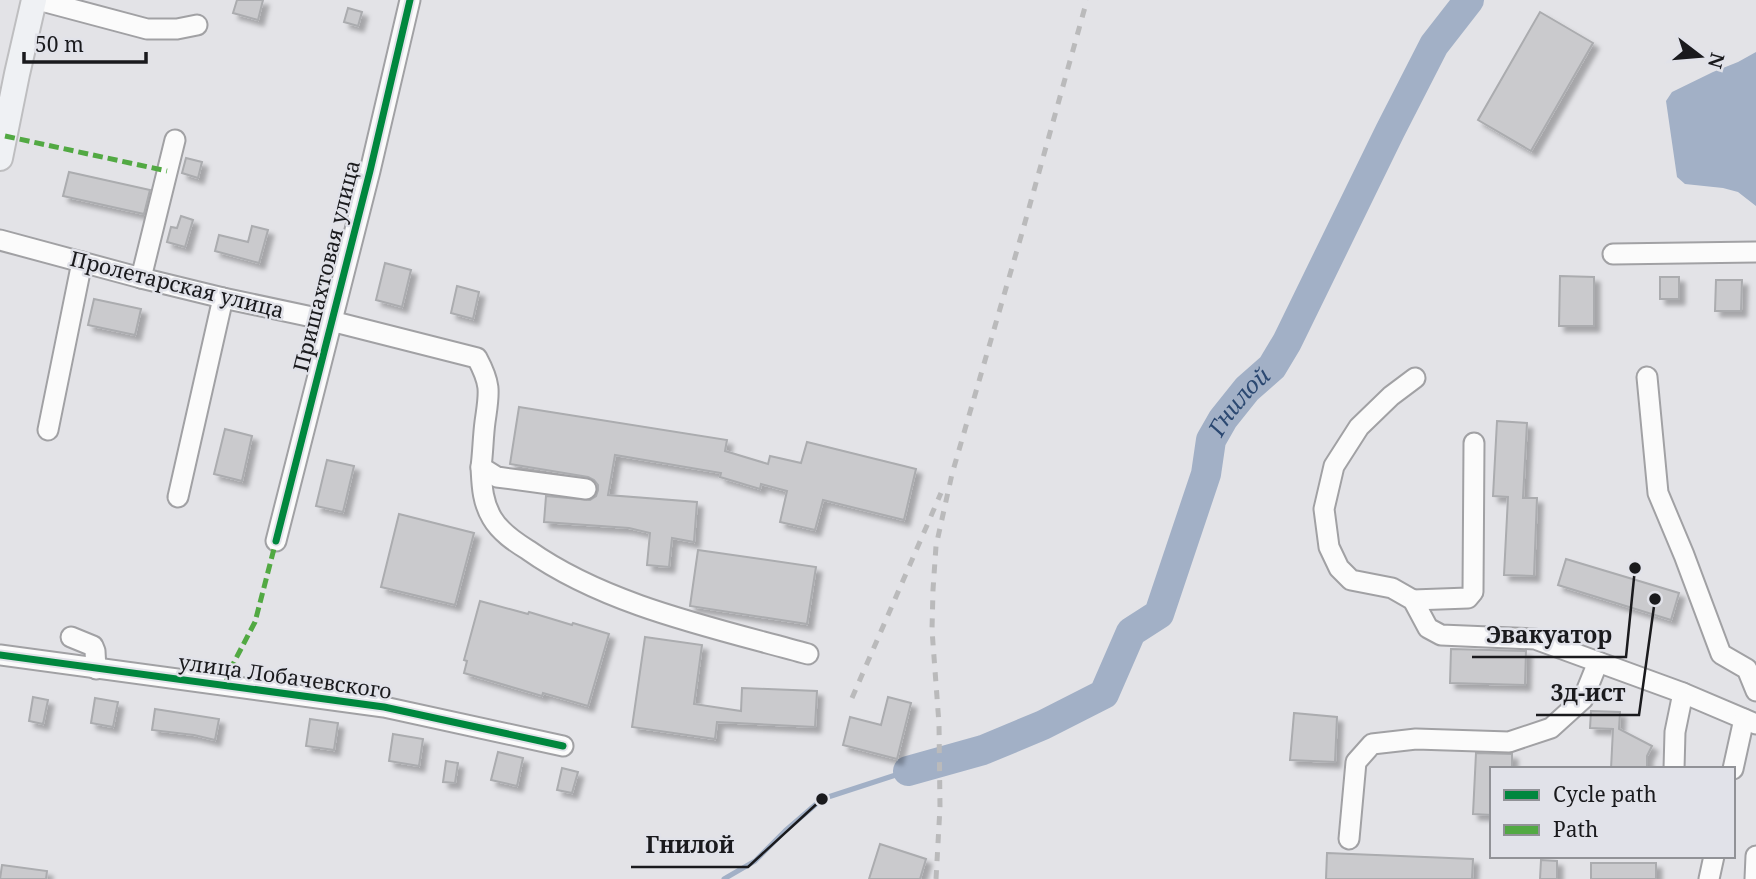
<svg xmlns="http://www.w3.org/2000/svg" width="1756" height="879" viewBox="0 0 1756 879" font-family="'Noto Serif',serif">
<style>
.water{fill:#a2b0c6}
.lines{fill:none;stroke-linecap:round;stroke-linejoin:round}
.stream{stroke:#a2b0c6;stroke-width:5}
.river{stroke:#a2b0c6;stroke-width:30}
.building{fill:#cacacd;stroke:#abacaf;stroke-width:2;filter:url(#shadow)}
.minor-casing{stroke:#a1a1a4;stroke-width:23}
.major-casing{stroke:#bebec0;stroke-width:28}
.minor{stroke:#fbfbfb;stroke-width:19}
.major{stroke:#eff1f4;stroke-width:24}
.rail{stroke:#bababb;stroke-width:5;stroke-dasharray:9 9;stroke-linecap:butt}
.quiet{stroke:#52a943;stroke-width:5;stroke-dasharray:10 5;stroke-linecap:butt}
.cycleway-casing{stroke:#e1e2e9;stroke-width:11}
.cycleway{stroke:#00873e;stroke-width:7}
.labels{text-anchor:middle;stroke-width:5;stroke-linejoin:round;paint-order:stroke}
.street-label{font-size:21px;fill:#1a1a1d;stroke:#e1e2e9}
.water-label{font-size:23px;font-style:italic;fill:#2b4871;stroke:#e1e2e9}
.leader{fill:none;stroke:#1a1a1d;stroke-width:2.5}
.callout-dot{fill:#1a1a1d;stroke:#e1e2e9;stroke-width:2.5}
.callout-label{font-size:23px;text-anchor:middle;font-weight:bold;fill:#1a1a1d;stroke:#e1e2e9;stroke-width:5;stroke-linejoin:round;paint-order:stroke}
</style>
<defs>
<filter id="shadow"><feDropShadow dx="5.5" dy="5.5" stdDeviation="2" flood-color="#0004"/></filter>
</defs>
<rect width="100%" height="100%" fill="#e3e3e7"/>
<path class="water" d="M1756 52V206L1738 192 1723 188 1685 184 1677 177 1666 101 1672 92 1713 72 1738 62Z"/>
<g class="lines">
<path class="stream" d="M724 879 755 861 785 831 822 799 908 771"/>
<path class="river" id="s1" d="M908 771 983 750 1043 725 1104 694 1131 632 1159 614 1206 474 1211 440 1223 419 1247 389 1272 367 1287 342 1390 131 1434 45 1469 0"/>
</g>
<g class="building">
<path d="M237 0H263L258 20 233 13Z"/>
<path d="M348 8 362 12 358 26 344 22Z"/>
<path d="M1540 12 1593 43 1531 151 1478 120Z"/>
<path d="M186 158 202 162 198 178 182 173Z"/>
<path d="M69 172 150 190 144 214 63 196Z"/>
<path d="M181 216 193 220 185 247 167 242 171 227 177 228Z"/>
<path d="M252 226 268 230 259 263 215 251 219 235 248 242Z"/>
<path d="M385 263 411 270 402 307 376 300Z"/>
<path d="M1560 276 1594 277V326H1559Z"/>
<rect x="1660" y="277" width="19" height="22"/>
<path d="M1716 280H1742L1741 311H1715Z"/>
<path d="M457 286 479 292 473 319 451 313Z"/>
<path d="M94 299 141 309 135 335 88 325Z"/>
<path d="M519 407 727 440 725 451 768 464 770 456 801 463 807 442 916 469 904 520 823 500 815 530 780 522 787 491 761 484 760 489 720 477 721 473 615 455 608 495 697 502 694 542 672 538 669 567 647 565 650 533 629 528 544 522 546 496 590 500 596 496 598 490V485L594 480 588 477 510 464Z"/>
<path d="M1497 421 1527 423 1523 498H1537L1534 576 1504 575 1508 497 1493 496Z"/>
<path d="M225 429 252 436 242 481 214 474Z"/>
<path d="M327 460 354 466 343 512 316 506Z"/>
<path d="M399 514 474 533 455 605 381 587Z"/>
<path d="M698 550 816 567 807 624 690 606Z"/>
<path d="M1566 559 1679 593 1671 620 1558 585Z"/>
<path d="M480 601 528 614 529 612 572 625 573 623 609 634 588 706 543 693 542 696 464 673 467 661 464 660Z"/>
<path d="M645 637 702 645 694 704 741 711 742 688 817 691 815 727 717 722 715 739 632 727Z"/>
<path d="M1451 649 1526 651 1525 685 1450 683Z"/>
<path d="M33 697 48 700 43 724 29 721Z"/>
<path d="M888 697 911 703 897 759 843 745 850 717 881 725Z"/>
<path d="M95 698 118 702 113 727 91 723Z"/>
<path d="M155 709 219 719 215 740 194 735 152 730Z"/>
<path d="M1591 711 1620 712 1619 729 1652 746 1647 756V769H1611L1613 729 1590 728Z"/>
<path d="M1294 713 1337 717 1335 762 1290 760Z"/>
<path d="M310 719 338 723 334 750 306 746Z"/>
<path d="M393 734 423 739 419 766 389 761Z"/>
<path d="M498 752 523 758 517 786 491 780Z"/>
<path d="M1476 753 1512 754V769H1492V815L1473 814Z"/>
<path d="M446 761 458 763 455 783 443 782Z"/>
<path d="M562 768 578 772 572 793 557 790Z"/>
<path d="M880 844 926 859 920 879H869Z"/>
<path d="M1327 853 1473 859 1472 879H1326Z"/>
<path d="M1541 860 1557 861V879H1540Z"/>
<rect x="1591" y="863" width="65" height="16"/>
<path d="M2 865 47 871 46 879H0Z"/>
</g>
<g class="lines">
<defs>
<g id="minor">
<path d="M38 0 147 29H177L197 25"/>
<path d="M0 240 141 278 223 298 331 321 477 358C492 386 489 393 485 422 483 437 483 452 481 467L497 477 586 489"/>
<path d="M1613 254 1756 252"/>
<path d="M141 278 175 140"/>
<path d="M1647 377 1658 493 1684 555 1721 654 1747 669 1756 691"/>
<path d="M1415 378 1391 396 1359 427 1334 466 1324 509 1329 547 1339 568 1351 580 1392 588 1413 600 1428 628 1441 635 1535 639 1683 693 1756 724"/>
<path d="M48 430 82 262"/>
<path d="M481 467C482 485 482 501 492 518 500 532 515 542 528 550 607 606 715 628 808 654"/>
<path d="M178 497 223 298"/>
<path d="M276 541 370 171 410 0"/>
<path d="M1413 600 1468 598 1473 592 1474 443"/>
<path d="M71 637 93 646 95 651 96 669"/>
<path d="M0 655 384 707 563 746"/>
<path d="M1674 769 1675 732 1683 693"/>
<path d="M1733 769 1744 719"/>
<path d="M1349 839 1356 762 1372 744 1416 739 1509 742 1551 728 1583 699 1598 662"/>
<path d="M1709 879 1714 856"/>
<path d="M1755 879 1756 856"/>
</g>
<path id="major" d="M0 158 17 74 34 0"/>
</defs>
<use href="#minor" class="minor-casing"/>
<use href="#major" class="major-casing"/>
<use href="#minor" class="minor"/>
<use href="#major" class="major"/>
<g class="rail">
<path d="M852 698 941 493"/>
<path d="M936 879 940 807 939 724 932 630 933 590 936 546 952 474 1022 233 1087 0"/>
</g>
<g class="quiet">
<path d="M5 136 167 171"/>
<path d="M225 685 232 666 255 622 276 541"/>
</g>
<defs>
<g id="cycleway">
<path d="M276 541 370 171 410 0"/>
<path d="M0 655 384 707 563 746"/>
</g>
</defs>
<use href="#cycleway" class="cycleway-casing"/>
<use href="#cycleway" class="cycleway"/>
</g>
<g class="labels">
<g class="street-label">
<text transform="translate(327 266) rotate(-76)" y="7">Пришахтовая улица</text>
<text transform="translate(177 285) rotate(14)" y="7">Пролетарская улица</text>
<text transform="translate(285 677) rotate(8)" y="7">улица Лобачевского</text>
</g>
<g class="water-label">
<text dy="8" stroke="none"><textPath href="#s1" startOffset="542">Гнилой</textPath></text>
</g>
</g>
<path class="leader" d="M1635 568L1626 657H1472M1655 599L1639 715H1536M822 799L748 867H631"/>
<g class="callout-dot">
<circle cx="1635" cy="568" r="7"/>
<circle cx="1655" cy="599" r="7"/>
<circle cx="822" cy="799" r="7"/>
</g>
<g class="callout-label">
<text x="1549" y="643">Эвакуатор</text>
<text x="1588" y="701">3д-ист</text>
<text x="690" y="853">Гнилой</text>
</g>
<rect x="1490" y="767" width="245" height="91" fill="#e1e2e9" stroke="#919297" stroke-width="2"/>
<rect x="1504" y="790" width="35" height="10" fill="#00873e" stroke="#919297" stroke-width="2"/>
<text x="1553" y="802" font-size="21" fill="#1a1a1d">Cycle path</text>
<rect x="1504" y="825" width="35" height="10" fill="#52a943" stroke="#919297" stroke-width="2"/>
<text x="1553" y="837" font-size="21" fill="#1a1a1d">Path</text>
<g transform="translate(1700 56) rotate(106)" stroke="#e1e2e9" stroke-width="5" paint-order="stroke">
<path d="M0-5L12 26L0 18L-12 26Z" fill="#1a1a1d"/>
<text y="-10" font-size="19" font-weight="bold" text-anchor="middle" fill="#1a1a1d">N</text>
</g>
<path d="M24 52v10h122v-10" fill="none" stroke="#1a1a1d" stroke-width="3.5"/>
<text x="35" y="52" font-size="21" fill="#1a1a1d" stroke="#e1e2e9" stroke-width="5" paint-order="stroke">50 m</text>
</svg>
